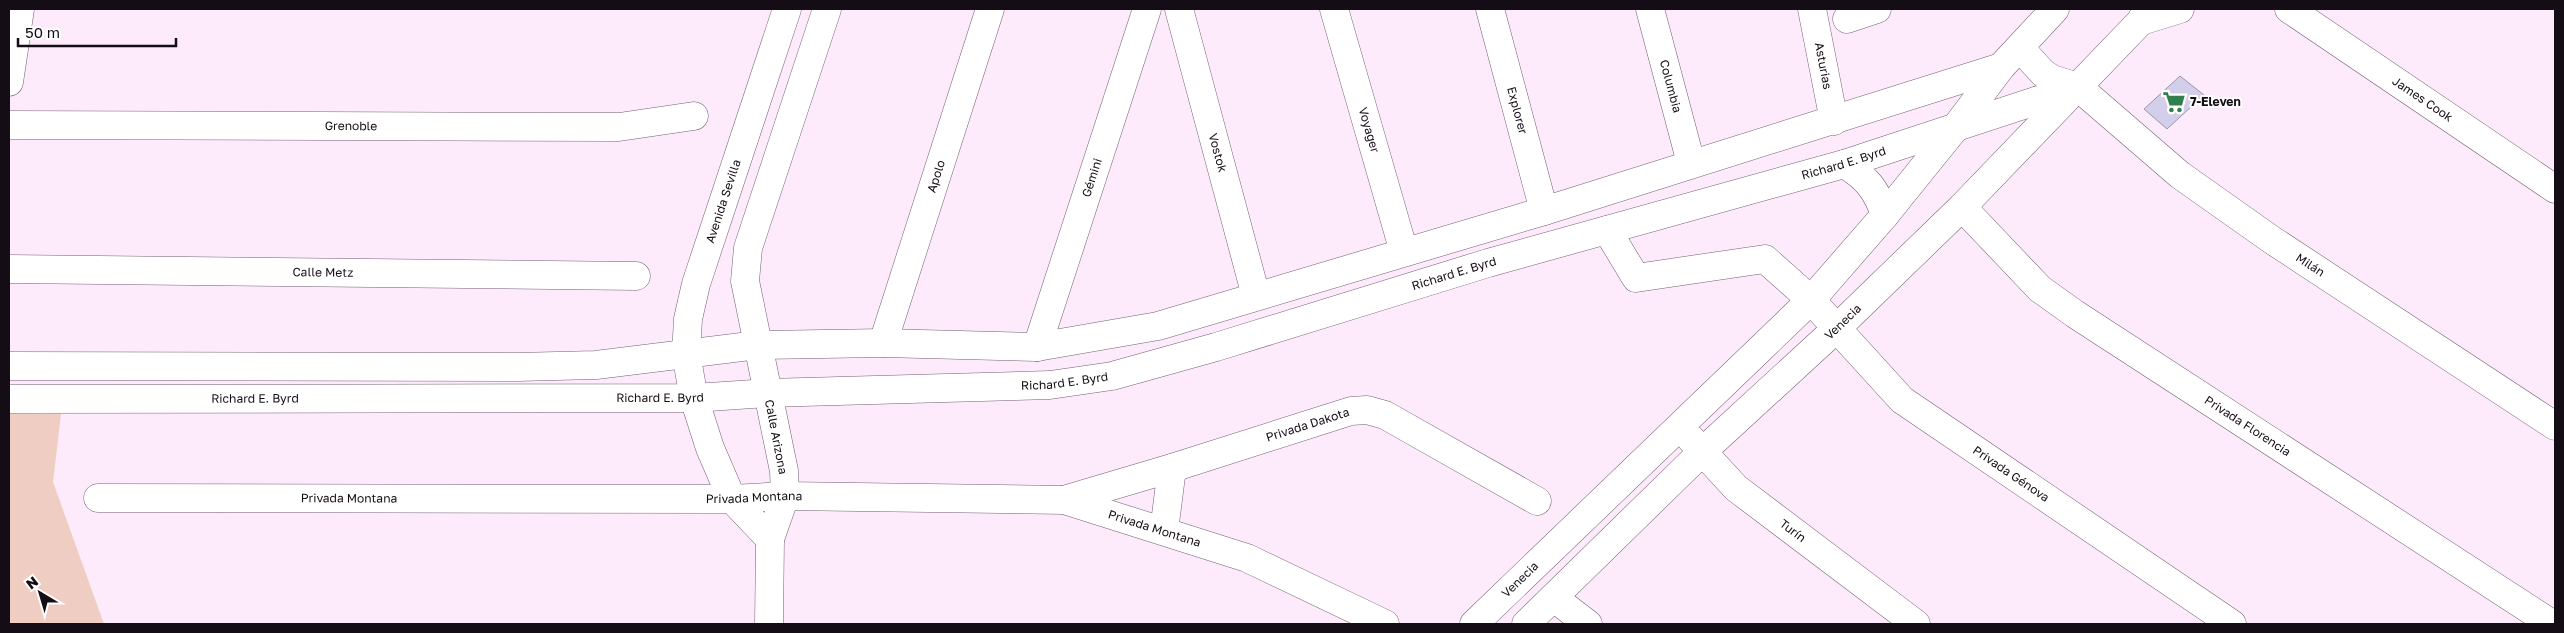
<svg xmlns="http://www.w3.org/2000/svg" width="2564" height="633" viewBox="0 0 2564 633" font-family="'Golos Text',sans-serif">
<style>
.green{fill:#f0cdc2}
.building{fill:#d3cfea;stroke:#9a96af}
.lines{fill:none;stroke-linecap:round;stroke-linejoin:round}
.minor-casing{stroke:#746073;stroke-width:29}
.minor{stroke:#fff;stroke-width:28}
.labels{text-anchor:middle;stroke-width:4;stroke-linejoin:round;paint-order:stroke}
.street-label{font-size:12px;fill:#150d15;stroke:#fff}
.poi-label{font-size:12px;font-weight:bold;fill:#150d15;stroke:#fff;text-anchor:start}
</style>
<rect width="100%" height="100%" fill="#fdebfc"/>
<path class="green" d="M9 414H61L53 482 104 624H9Z"/>
<path class="building" d="M2180 76 2204 95 2167 129 2144 109Z"/>
<g class="lines">
<defs>
<g id="minor">
<path id="s1" d="M1179 9 1256 296"/>
<path id="s2" d="M1334 9 1404 252"/>
<path id="s3" d="M1490 9 1544 211"/>
<path id="s4" d="M1650 9 1691 163"/>
<path id="s5" d="M1812 9 1834 121"/>
<path id="s6" d="M2289 9 2555 189"/>
<path d="M1847 19 1877 9"/>
<path d="M2141 21 2180 9"/>
<path id="s7" d="M2020 48 2043 73 2052 79 2078 87 2180 175 2272 240 2555 426"/>
<path d="M9 82 20 9"/>
<path id="s8" d="M9 125 619 127 694 116"/>
<path d="M1844 164C1866 177 1877 190 1885 215"/>
<path id="s9" d="M1962 207 2040 289 2075 314 2552 624"/>
<path id="s10" d="M1607 230 1636 278 1765 259 1811 300 1902 400 2232 624"/>
<path id="s11" d="M9 269 636 276"/>
<path id="s12" d="M883 343 990 9"/>
<path id="s13" d="M1037 347 1147 9"/>
<path d="M9 366 517 367 596 365 758 345 883 343 1037 347 1158 326 1544 211 2001 67"/>
<path id="s14" d="M9 399 694 398 767 393 1050 385 1112 376 1216 347 1488 263 1844 164 2078 87"/>
<path id="s15" d="M1690 438 1736 488 1916 624"/>
<path id="s16" d="M98 498 732 499 785 496 1064 500 1247 558 1385 624"/>
<path id="s17" d="M1064 500 1172 468 1351 411 1367 410 1385 415 1537 501"/>
<path d="M1164 531 1172 468"/>
<path id="s18" d="M770 539 732 499 710 448 694 398 686 354 688 319 696 284 787 9"/>
<path d="M1554 598 1588 624"/>
<path d="M769 624 770 539 785 496 784 471 745 281 748 248 827 9"/>
<path id="s19" d="M1474 624 1811 300 1885 215 1956 127 2001 67 2055 9"/>
<path id="s20" d="M1526 624 1702 452 1837 328 1962 207 2141 21 2147 9"/>
</g>
</defs>
<use href="#minor" class="minor-casing"/>
<use href="#minor" class="minor"/>
</g>
<defs>
<symbol id="supermarket-bare" viewBox="-9 -9 18 18"><path d="M-6-5.5h2.5l.6 2H6L4.5 2H-2.5L-4.4-4H-6ZM-1.5 3.2a1.3 1.3 0 1 0 .1 0ZM3 3.2a1.3 1.3 0 1 0 .1 0Z" fill="#327f4e" stroke="#fff" stroke-width="2.5" paint-order="stroke"/></symbol>
</defs>
<g fill-rule="evenodd">
<use href="#supermarket-bare" x="2158" y="86" width="32" height="32"/>
</g>
<g class="labels">
<g class="street-label">
<text dy="4" stroke="none"><textPath href="#s5" startOffset="58">Asturias</textPath></text>
<text dy="4" stroke="none"><textPath href="#s4" startOffset="80">Columbia</textPath></text>
<text dy="4" stroke="none"><textPath href="#s6" startOffset="161">James Cook</textPath></text>
<text dy="4" stroke="none"><textPath href="#s3" startOffset="105">Explorer</textPath></text>
<text dy="4" stroke="none"><textPath href="#s8" startOffset="342">Grenoble</textPath></text>
<text dy="4" stroke="none"><textPath href="#s2" startOffset="126">Voyager</textPath></text>
<text dy="4" stroke="none"><textPath href="#s1" startOffset="149">Vostok</textPath></text>
<text dy="4" stroke="none"><textPath href="#s14" startOffset="1866">Richard E. Byrd</textPath></text>
<text dy="4" stroke="none"><textPath href="#s12" startOffset="175">Apolo</textPath></text>
<text dy="4" stroke="none"><textPath href="#s13" startOffset="178">Gémini</textPath></text>
<text dy="4" stroke="none"><textPath href="#s18" startOffset="366">Avenida Sevilla</textPath></text>
<text dy="4" stroke="none"><textPath href="#s7" startOffset="365">Milán</textPath></text>
<text dy="4" stroke="none"><textPath href="#s11" startOffset="314">Calle Metz</textPath></text>
<text dy="4" stroke="none"><textPath href="#s14" startOffset="1461">Richard E. Byrd</textPath></text>
<text dy="4" stroke="none"><textPath href="#s20" startOffset="438">Venecia</textPath></text>
<text dy="4" stroke="none"><textPath href="#s14" startOffset="1056">Richard E. Byrd</textPath></text>
<text dy="4" stroke="none"><textPath href="#s14" startOffset="651">Richard E. Byrd</textPath></text>
<text dy="4" stroke="none"><textPath href="#s14" startOffset="246">Richard E. Byrd</textPath></text>
<text dy="4" stroke="none"><textPath href="#s17" startOffset="255">Privada Dakota</textPath></text>
<text dy="4" stroke="none"><textPath href="#s9" startOffset="362">Privada Florencia</textPath></text>
<text transform="translate(776 437) rotate(79)" y="4">Calle Arizona</text>
<text dy="4" stroke="none"><textPath href="#s10" startOffset="515">Privada Génova</textPath></text>
<text dy="4" stroke="none"><textPath href="#s16" startOffset="656">Privada Montana</textPath></text>
<text dy="4" stroke="none"><textPath href="#s16" startOffset="251">Privada Montana</textPath></text>
<text dy="4" stroke="none"><textPath href="#s16" startOffset="1061">Privada Montana</textPath></text>
<text dy="4" stroke="none"><textPath href="#s15" startOffset="139">Turín</textPath></text>
<text dy="4" stroke="none"><textPath href="#s19" startOffset="64">Venecia</textPath></text>
</g>
<g class="poi-label">
<text x="2190" y="106">7-Eleven</text>
</g>
</g>
<rect width="2564" height="633" fill="none" stroke="#150d15" stroke-width="20"/>
<g transform="translate(40 593) rotate(322)" stroke="#ffffff" stroke-width="4" paint-order="stroke">
<path d="M0-4L9 19L0 12L-9 19Z" fill="#150d15"/>
<text y="-8" font-size="14" font-weight="bold" text-anchor="middle" fill="#150d15">N</text>
</g>
<path d="M18 38v8h158v-8" fill="none" stroke="#150d15" stroke-width="2.5"/>
<text x="25" y="38" font-size="15" fill="#150d15" stroke="#ffffff" stroke-width="4" paint-order="stroke">50 m</text>
</svg>
